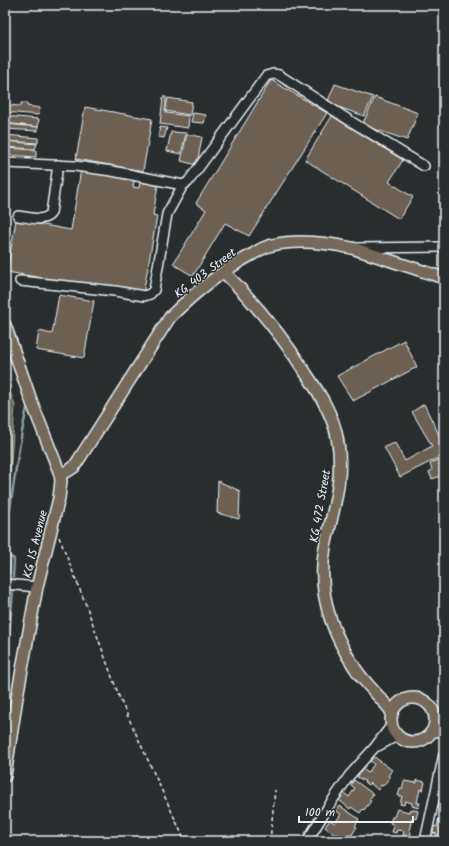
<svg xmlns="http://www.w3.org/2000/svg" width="449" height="846" viewBox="0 0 449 846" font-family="Kalam,sans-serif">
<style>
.green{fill:#626a50;stroke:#a5aea4}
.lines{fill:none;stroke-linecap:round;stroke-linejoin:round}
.stream{stroke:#899da5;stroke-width:2.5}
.building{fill:#6c6153;stroke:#e8f1f8}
.minor-casing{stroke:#e8f1f8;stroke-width:12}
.major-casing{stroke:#e8f1f8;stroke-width:14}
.path{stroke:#e8f1f8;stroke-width:1.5;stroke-dasharray:4 3;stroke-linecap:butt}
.minor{stroke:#2a2d2e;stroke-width:9}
.major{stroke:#746a5a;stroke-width:11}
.labels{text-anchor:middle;stroke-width:3;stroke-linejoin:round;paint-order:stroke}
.street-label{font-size:12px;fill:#e8f1f8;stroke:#2a2d2e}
</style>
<rect width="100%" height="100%" fill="#2a2d2e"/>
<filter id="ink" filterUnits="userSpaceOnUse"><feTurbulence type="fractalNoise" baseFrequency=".025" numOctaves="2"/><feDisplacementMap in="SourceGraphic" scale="8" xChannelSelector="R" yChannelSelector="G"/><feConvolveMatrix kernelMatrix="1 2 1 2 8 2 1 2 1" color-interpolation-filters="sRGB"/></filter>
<g filter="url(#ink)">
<g class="green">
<path d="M5 377 15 406 8 502 5 520Z"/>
<path d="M5 555 11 557 10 574H5Z"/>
<path d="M5 588H8L5 650Z"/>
</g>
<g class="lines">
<g class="stream">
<path d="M5 536C14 492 17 447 28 404"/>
<path d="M5 553 14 559 13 578"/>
<path d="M5 681 13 591"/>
</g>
</g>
<g class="building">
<path d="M271 80 327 113 249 236 225 223 193 276 173 264 206 210 196 203Z"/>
<path d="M335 84 373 97 364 116 327 103Z"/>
<path d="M163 97H166V113L189 116 188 128 160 124Z"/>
<path d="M375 97 418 113 407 140 362 125Z"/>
<path d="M168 98 192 102 190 115 165 111Z"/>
<path d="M21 103H27V106L40 108 39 115 5 112V105L21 106Z"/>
<path d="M85 107 152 119 143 171 76 159Z"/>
<path d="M193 113 206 115 204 123 191 122Z"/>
<path d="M5 116 39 119 38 127 5 123Z"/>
<path d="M332 116 403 160 389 182 413 197 399 219 305 160Z"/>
<path d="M5 124 38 127V131L5 129Z"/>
<path d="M160 127 167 128 164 138 158 137Z"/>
<path d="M171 132 186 133 181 154 167 151Z"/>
<path d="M187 134 202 137 197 165 181 161Z"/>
<path d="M5 135 38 138V143L5 141Z"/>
<path d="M5 141 37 144 35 149 5 147Z"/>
<path d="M5 148 36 150V157L5 155Z"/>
<path d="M81 169 135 178 133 187 139 188 140 182 158 185 153 215 157 216 143 295 7 272 16 220 71 230Z"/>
<path d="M59 295 94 301 84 358 36 350 39 331 52 334Z"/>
<path d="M404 340 417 367 353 401 337 376Z"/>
<path d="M424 404 444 445V455L400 477 384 447 395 443 405 461 432 446 412 412Z"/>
<path d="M439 459H444V475L432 479 429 472 432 470 430 464Z"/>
<path d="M218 481 240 491 239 519 217 513Z"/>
<path d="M373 756 392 770 388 776 390 777 383 786 381 785 378 790 370 783 368 785 364 782 365 781 357 777 363 769 368 773 374 764 370 761Z"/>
<path d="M354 780 373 794 369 800 371 801 364 810 363 809 360 813 351 807 350 809 339 800 344 793 349 797 355 788 351 785Z"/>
<path d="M417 780 425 782 423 790 420 789 417 803H420L418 808 412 806V803L405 801 404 805 400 804 402 796H398L400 789H402L404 781 417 783Z"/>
<path d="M442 793 444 794V801L441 800Z"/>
<path d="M340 806 359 819 355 826 357 827 351 836 349 835 346 840 337 834 336 836 325 827 330 820 335 823 341 814 336 811Z"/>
<path d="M397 809 409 812 410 809 418 811 416 819 412 818 409 831 411 832 410 837 403 835 404 831 397 830 396 833 392 832 394 825 390 823 392 817H394Z"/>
<path d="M439 818 444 819V840L440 839V841H435L437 834 433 833 434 826 437 827Z"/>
<path d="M388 838 401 841V838L409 840V841H388Z"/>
</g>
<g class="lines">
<defs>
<g id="minor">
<path d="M5 163 75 166 112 171 183 185 188 182 266 76 273 74 279 75 352 122 424 166"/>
<path d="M18 216C29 217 44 223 51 213L58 165"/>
<path d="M356 248 444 247"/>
<path d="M20 281 115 291 144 296 150 294 154 290 167 214 183 185"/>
<path d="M5 584 37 587"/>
<path d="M378 746 397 736"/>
<path d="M307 841 328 807 349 776 375 747 391 726"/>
<path d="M425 841 444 754"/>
</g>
<g id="major">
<path d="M224 272C255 303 283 337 307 375 320 394 333 415 337 437 345 476 333 510 325 547 317 590 331 632 355 668 365 684 380 696 392 712"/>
<path d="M5 325 32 403 60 474 61 481 59 498 37 587 17 697 5 776"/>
<path d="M60 474 68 471 74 467 170 317C194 293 223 270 253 254 259 250 266 246 273 245 298 239 328 243 352 248L444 278"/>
<circle cx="413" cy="720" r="22"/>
<path d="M432 732 444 729"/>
</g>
</defs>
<use href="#minor" class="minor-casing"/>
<use href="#major" class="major-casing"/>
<g class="path">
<path d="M59 537 86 605 120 699 185 841"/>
<path d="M270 841 275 790"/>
</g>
<use href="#minor" class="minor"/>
<use href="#major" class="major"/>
</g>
</g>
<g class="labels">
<g class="street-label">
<text transform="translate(205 273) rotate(-37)" y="4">KG 403 Street</text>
<text transform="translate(320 506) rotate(-80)" y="4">KG 472 Street</text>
<text transform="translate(35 544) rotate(-76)" y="4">KG 15 Avenue</text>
</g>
</g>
<rect width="449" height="846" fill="none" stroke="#2a2d2e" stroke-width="20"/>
<rect x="10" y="10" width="429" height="826" fill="none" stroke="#e8f1f8" stroke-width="1.5" filter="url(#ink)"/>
<path d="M299 816v6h114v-6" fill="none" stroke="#e8f1f8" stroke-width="2"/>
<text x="305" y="816" font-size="12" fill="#e8f1f8" stroke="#2a2d2e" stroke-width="3" paint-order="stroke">100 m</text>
</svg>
